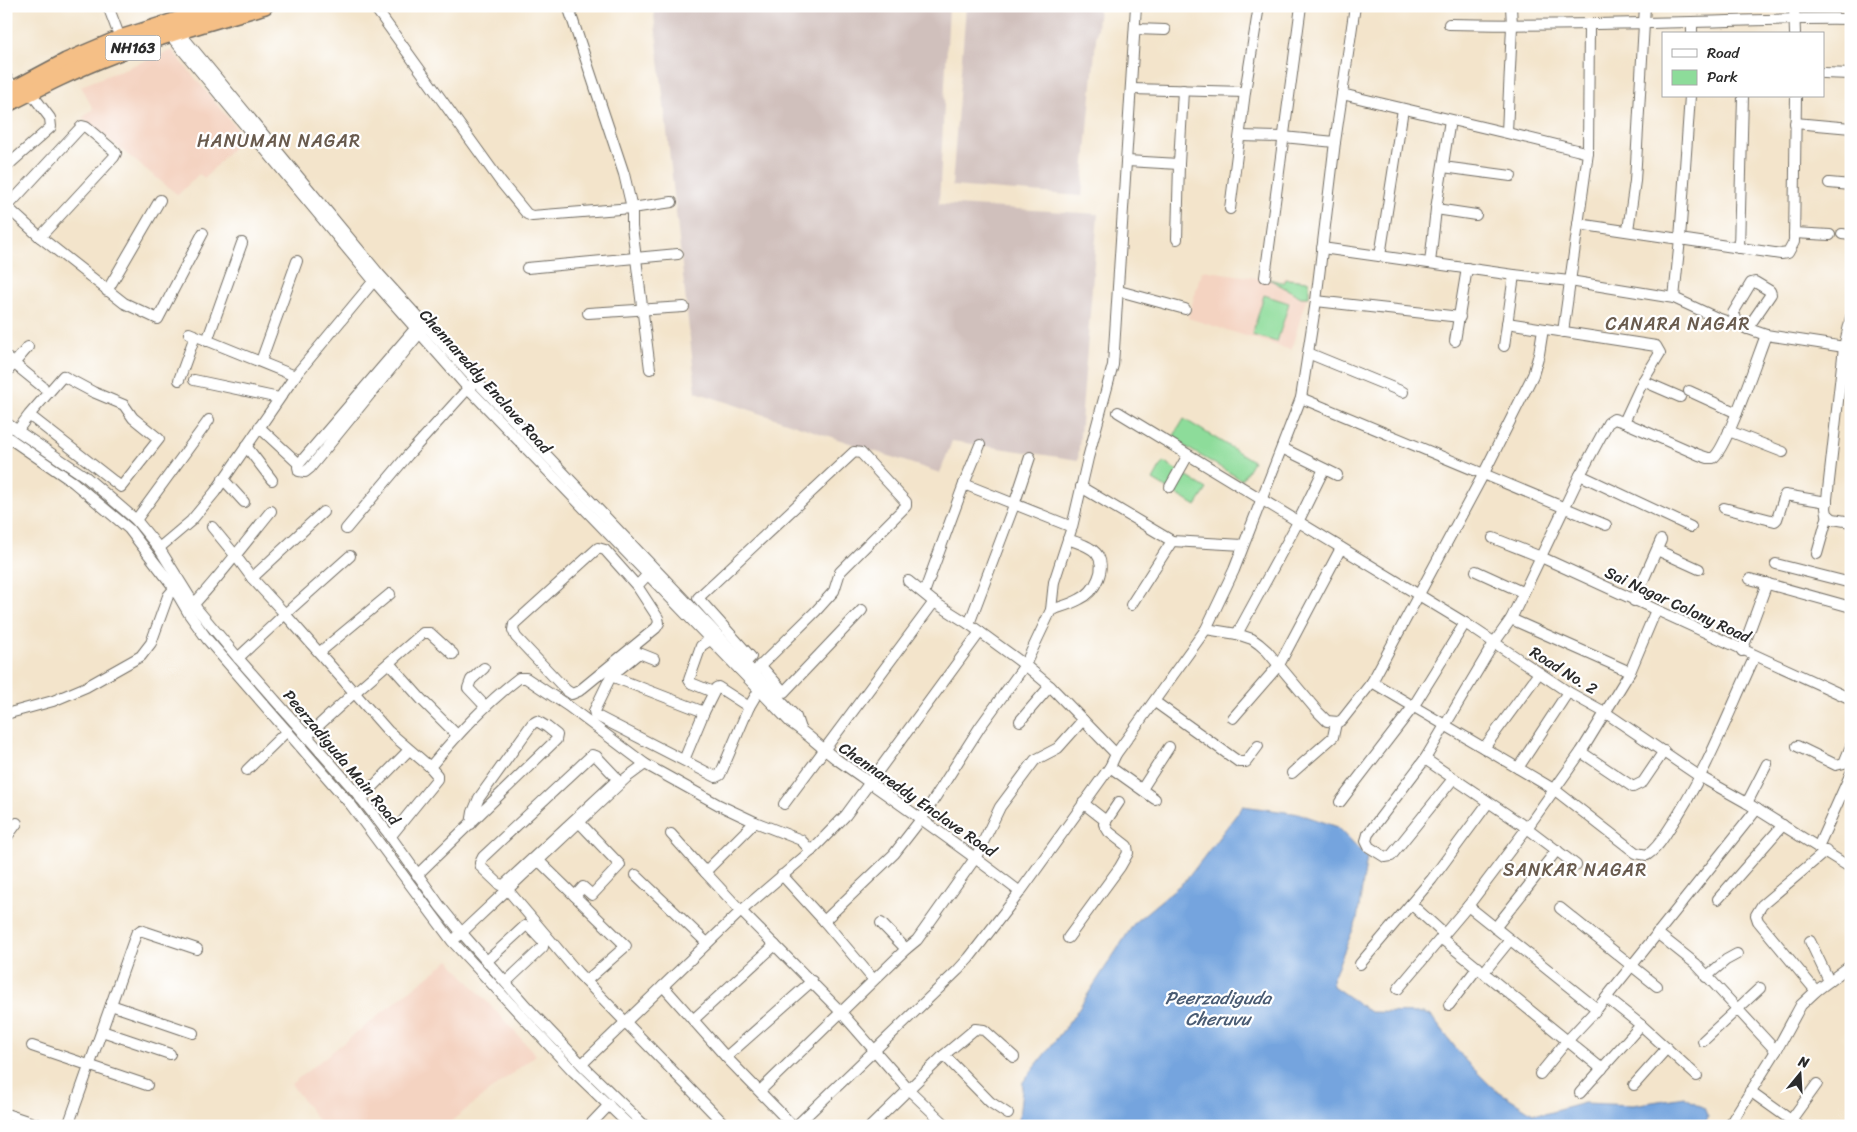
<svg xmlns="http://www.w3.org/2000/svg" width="1857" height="1132" viewBox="0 0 1857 1132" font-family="Sriracha,sans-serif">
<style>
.built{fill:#f4d3c1}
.industrial{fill:#d0c0bc}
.green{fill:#8ddc9a;stroke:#5c8462}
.water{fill:#75a4de;stroke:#506884}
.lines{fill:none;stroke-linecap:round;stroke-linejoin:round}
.minor-casing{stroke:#716c63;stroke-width:12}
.highway-casing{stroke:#716c63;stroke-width:18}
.minor{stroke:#fff;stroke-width:10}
.highway{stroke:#f5bf86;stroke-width:15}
.labels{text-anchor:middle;stroke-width:4.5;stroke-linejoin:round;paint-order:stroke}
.shield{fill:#fff;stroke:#6b6b6b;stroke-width:1}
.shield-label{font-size:15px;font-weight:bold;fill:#2b2b2b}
.street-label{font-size:16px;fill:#2b2b2b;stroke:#fff}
.neighbourhood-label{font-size:18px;letter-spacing:1px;fill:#695b4e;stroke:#fff}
.water-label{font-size:18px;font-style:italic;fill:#495b73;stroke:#fff}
</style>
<rect width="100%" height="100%" fill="#fff"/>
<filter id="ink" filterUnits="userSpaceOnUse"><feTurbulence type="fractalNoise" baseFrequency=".02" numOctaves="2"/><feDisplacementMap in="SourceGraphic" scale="10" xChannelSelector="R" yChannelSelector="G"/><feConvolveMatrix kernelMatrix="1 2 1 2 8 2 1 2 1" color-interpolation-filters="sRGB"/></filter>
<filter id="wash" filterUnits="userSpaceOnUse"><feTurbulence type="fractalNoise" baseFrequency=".0096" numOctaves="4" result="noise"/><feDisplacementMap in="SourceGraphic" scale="20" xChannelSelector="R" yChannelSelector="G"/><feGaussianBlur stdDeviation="1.12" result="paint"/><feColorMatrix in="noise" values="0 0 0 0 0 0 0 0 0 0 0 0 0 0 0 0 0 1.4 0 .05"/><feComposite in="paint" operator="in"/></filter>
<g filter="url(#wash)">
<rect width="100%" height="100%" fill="#f3e4cb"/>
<g class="built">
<path d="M172 50 243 136 205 178 199 174 178 195 82 118 93 109 81 86Z"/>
<path d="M1202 270 1283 282 1284 277 1310 281V297L1306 299 1291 350 1188 318Z"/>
<path d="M449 960 536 1055 445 1126H322L291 1084Z"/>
</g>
<g class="industrial">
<path d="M653 6H949L939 204 1098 214 1078 460 952 441 940 473 696 392Z"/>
<path d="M966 6H1099L1082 196 952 186Z"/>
</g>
<g class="green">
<path d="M1269 279 1284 283 1286 279 1309 281V297H1301Z"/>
<path d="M1264 295 1289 303 1277 342 1252 335Z"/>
<path d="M1184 419 1253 461 1242 480 1172 439Z"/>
<path d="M1163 462 1207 489 1196 506 1153 480Z"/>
</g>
<path class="water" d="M1243 806 1300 814 1338 827 1367 857 1357 920 1332 980 1333 986 1370 1012 1423 1013 1431 1016 1465 1060 1492 1087 1533 1113 1544 1114 1584 1103 1633 1105 1684 1097 1704 1108 1708 1117 1705 1126H1018L1023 1082 1071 1020 1135 922 1187 879Z"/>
</g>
<g filter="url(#ink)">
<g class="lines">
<defs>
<g id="minor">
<path d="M108 6 120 38"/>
<path d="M374 6 500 181 527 214 532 216 632 208 672 202"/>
<path d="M568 6 624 174 632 208V227L650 369"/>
<path d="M1794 6 1795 34"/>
<path d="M1692 22V34"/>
<path d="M1449 24C1530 26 1611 24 1692 22 1745 21 1798 18 1851 19"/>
<path d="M1135 29 1165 30"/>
<path d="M179 32 379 274 476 381 796 717 800 729"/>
<path d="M170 35 374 281 468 388 791 723C808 734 822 749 839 761 900 804 961 846 1020 892"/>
<path d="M1823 73 1851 74"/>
<path d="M6 77 14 88"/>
<path d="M1131 89 1245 92 1259 6"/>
<path d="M1342 94C1424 114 1507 132 1588 153"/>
<path d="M1795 123 1851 128"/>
<path d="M1507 132 1512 26 1511 6"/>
<path d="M1240 136 1283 137 1335 142"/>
<path d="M1127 161 1179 164 1177 239"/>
<path d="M1179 164 1183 90"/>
<path d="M6 167 51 127 50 118 31 93"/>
<path d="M1443 167 1511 176"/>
<path d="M1829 183 1851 185"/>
<path d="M6 206 40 237 124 303 158 319 203 233"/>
<path d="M7 207 82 126 86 127 112 149 116 153 114 157 40 237"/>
<path d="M1230 209 1245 92"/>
<path d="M1436 209 1476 215"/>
<path d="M1578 224 1781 254 1788 253 1794 242 1796 96"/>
<path d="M1628 230 1635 181 1645 6"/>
<path d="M1794 233 1830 235"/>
<path d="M1842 234 1851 235"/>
<path d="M1322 248 1514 275 1570 281 1674 298 1717 318 1766 335 1851 348"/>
<path d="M1739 248 1743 96"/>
<path d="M1380 256 1403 109"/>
<path d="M1430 263 1436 209 1450 120"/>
<path d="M527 268 678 254"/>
<path d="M1265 277 1301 6"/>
<path d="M107 291 160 200"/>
<path d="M1119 291 1185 309"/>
<path d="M1674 298 1680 239 1690 96"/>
<path d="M1316 301 1460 317"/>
<path d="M588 313 684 307"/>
<path d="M1851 317 1844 347 1826 508 1827 514 1833 519 1851 522"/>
<path d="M420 323 299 464 298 467 299 471 305 472 310 468 423 329"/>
<path d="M1507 323 1656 346 1660 353 1643 381 1624 422"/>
<path d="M1734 325 1736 318 1733 313 1751 283 1755 282 1770 291 1771 294 1747 329"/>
<path d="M1563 332 1588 153 1589 24"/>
<path d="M189 333 295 376"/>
<path d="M207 341 242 243"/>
<path d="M1455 341 1467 268"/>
<path d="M1504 346 1514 275"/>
<path d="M1308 353 1403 392"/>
<path d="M6 357 43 387"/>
<path d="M261 361 297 261"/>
<path d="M6 373 28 347"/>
<path d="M179 380 195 336"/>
<path d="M194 380 279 398"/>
<path d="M1643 381 1680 397"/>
<path d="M1689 391 1737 413"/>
<path d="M1301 398 1606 525"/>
<path d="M1118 412 1465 623 1568 692 1606 713 1699 776 1747 803 1851 868"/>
<path d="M6 423 86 477 136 520 159 548 197 609 238 658 355 791 388 833 440 906 461 932 526 1006 587 1070 645 1126"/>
<path d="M259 427 299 464"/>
<path d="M17 431 29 415 121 487 159 439 133 418 124 405 93 392 63 376 29 415"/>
<path d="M1729 431 1783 452"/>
<path d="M6 436 73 482 129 529 172 585 189 614 207 639 351 805 452 941 574 1072 630 1126"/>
<path d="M246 446 272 480"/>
<path d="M1282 448 1337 475"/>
<path d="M1580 475 1691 527"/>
<path d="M223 479 244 502"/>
<path d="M1081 487 1172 541 1243 545"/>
<path d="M1170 487 1188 455"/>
<path d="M1724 508 1775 521 1777 519 1785 495 1827 502"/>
<path d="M136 520 209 420"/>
<path d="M212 527 235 555 252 578 285 614 350 556"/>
<path d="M1072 527 1088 458 1113 365 1136 6"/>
<path d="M346 529 408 455 473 383"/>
<path d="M1493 538 1541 557 1851 699"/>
<path d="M159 548 191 521 215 492 295 376 377 277"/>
<path d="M1657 550 1699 569"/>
<path d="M1817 554 1828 515"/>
<path d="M1776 564 1851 583"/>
<path d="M1476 571 1522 592"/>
<path d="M252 578 323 512"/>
<path d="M1750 579 1851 607"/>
<path d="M908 581 934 602 969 624 1025 665 1050 686 1116 754"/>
<path d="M637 586 658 618 659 623 656 628 579 691 572 694 566 690 516 637 513 630 514 624 598 548 605 550 637 586 651 571"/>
<path d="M924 593 964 484 980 445"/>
<path d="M1634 601 1661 540"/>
<path d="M194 604C221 575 245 543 271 511"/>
<path d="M1131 605 1172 541"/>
<path d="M1051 610C1060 607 1072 604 1080 599 1095 592 1108 567 1096 553 1089 545 1077 543 1068 539"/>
<path d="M1511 619 1630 672"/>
<path d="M969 624 1014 505 1030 457"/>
<path d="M1206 629 1237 634 1252 639 1259 644 1267 651 1318 712 1327 721 1338 722 1342 720 1372 682 1483 475 1533 375 1539 354 1543 329"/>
<path d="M1237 634 1298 522 1324 469"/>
<path d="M710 640 701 646 689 680 691 683 713 692"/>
<path d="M1742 651 1767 583"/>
<path d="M320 652 390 594"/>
<path d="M238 658 285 614 388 731 430 767"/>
<path d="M654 659 639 653 611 676 704 712 716 688 718 687 749 707 762 685"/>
<path d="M389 663 421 699 457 735"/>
<path d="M760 665 784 692 862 610"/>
<path d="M484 668 471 680 468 688 485 706"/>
<path d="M739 669 751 657 698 598 854 452 861 453 906 502V506L840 572 834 591 816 611 748 678"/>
<path d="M611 676 594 711 595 715 716 777 720 775 749 707"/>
<path d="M1372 682 1555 790 1636 853 1647 855C1657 849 1663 838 1669 829 1705 776 1728 714 1755 656"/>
<path d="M1155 702 1239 762H1246L1258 746"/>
<path d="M6 714 53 701 86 687 141 656 151 643 168 596 174 589"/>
<path d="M1233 718 1279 665 1341 548"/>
<path d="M1020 721 1050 686"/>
<path d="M307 736 354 693 423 633H430L453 654"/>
<path d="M1797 746 1836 765 1844 763 1851 746"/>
<path d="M1484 748 1539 673"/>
<path d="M1581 752 1633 787 1643 782 1664 751"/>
<path d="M592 755 596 756 615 776 616 779 614 783 505 884 500 885 481 867 480 863 483 857Z"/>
<path d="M1425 759 1527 828 1576 865"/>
<path d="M684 760 704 712"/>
<path d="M1110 767 1155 799"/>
<path d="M1518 768 1568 692"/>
<path d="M247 770 287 731"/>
<path d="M1292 773 1333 737 1336 723"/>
<path d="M1453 779 1391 856 1385 857 1369 847 1366 841 1368 834 1425 759 1494 643 1511 619 1580 475 1608 423 1614 419 1624 422 1699 455 1708 458H1713C1727 449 1758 355 1766 335"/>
<path d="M1142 789 1169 747"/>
<path d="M361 799 409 750"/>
<path d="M1340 802 1413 707 1465 623"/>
<path d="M1083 803 1106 821"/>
<path d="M1747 803 1767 764"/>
<path d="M784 804 934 602"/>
<path d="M755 822 705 872 741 911 840 1011 909 1090 947 1126"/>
<path d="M671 834 705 872"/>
<path d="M390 837 437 779V775L430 767C457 735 485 704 519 678H526L568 706 645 764"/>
<path d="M6 838 17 823"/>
<path d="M1818 847 1851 773"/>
<path d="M538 860 626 946 586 981"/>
<path d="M417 875 556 740 557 735 547 727 537 721 532 724 479 798 473 812 471 824"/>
<path d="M636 875 707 943"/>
<path d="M782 875 824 921 873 979"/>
<path d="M507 889 578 973 726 1126"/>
<path d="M575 896 583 887 592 895 620 865 579 822"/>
<path d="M1718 899 1783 825"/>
<path d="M1411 904 1444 934"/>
<path d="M1468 906 1597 1009"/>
<path d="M1560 908 1657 986"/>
<path d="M824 921 894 854 922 818 980 727 1025 665 1051 610 1054 582 1072 527 964 484"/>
<path d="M1495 928 1557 850"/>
<path d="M1657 933 1696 964 1776 1051"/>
<path d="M457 937 626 778 645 764 719 805 755 822 801 840 811 851"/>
<path d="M1068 938 1120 867 1128 853 1127 846 1109 832 1104 824 1119 802"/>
<path d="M1441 938 1602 1069"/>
<path d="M1810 941 1829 981"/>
<path d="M906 949 917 940 976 857 1000 807 1035 760 1058 748 1083 720"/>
<path d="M487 961 525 926 529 927 543 942V947L506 982"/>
<path d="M1360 964 1432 879 1488 803"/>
<path d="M1484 972 1510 940"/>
<path d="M1706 977 1726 960 1737 954"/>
<path d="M663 986 726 1057 793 1126"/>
<path d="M1398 989 1468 906 1527 828 1581 752 1630 672 1656 610"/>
<path d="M1816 991 1758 921 1756 915 1762 905 1826 851"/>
<path d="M1607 998 1641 1025 1697 1076"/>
<path d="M111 1005 193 1033"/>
<path d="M1449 1005 1478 967"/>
<path d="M693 1020 775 945"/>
<path d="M102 1031 170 1054"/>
<path d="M1703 1041 1760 988"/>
<path d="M32 1046 147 1085"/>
<path d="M944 1055 990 1102 1008 1114"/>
<path d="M726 1057 812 981"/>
<path d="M582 1064 741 911 811 851 846 815 980 632"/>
<path d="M1540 1074 1567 1041 1597 1009 1757 809"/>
<path d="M1634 1085 1667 1048"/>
<path d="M760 1091 906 949 881 923"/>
<path d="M1750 1091 1799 1126"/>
<path d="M1580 1093 1641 1025"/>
<path d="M6 1114 42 1126"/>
<path d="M1791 1120 1817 1084"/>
<path d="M68 1126 136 934 141 930 146 932 197 949"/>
<path d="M589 1126 609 1105"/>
<path d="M796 1126 958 970 969 958 1020 892 1110 767 1116 754 1206 629 1234 570 1301 398 1316 301 1335 142 1355 6"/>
<path d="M871 1126 944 1055 975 1029 984 1030 1014 1057"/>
<path d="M1729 1126 1776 1051 1801 1005 1816 991 1851 965"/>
</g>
<g id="highway">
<path d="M6 93 66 61 120 38 222 6"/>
<path d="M6 105C41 87 76 69 113 55 162 35 214 21 265 6"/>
</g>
</defs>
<use href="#minor" class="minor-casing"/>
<use href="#highway" class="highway-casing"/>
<use href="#minor" class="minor"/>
<use href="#highway" class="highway"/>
</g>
</g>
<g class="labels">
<rect class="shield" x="105.5" y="35.5" width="55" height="25" rx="4"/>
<g class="shield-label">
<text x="133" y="53">NH163</text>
</g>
<g class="street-label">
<text transform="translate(486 381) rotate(48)" y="6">Chennareddy Enclave Road</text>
<text transform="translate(1678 604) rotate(25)" y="6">Sai Nagar Colony Road</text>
<text transform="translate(1564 670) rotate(32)" y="6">Road No. 2</text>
<text transform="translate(342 757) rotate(50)" y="6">Peerzadiguda Main Road</text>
<text transform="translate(918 799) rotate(35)" y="6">Chennareddy Enclave Road</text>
</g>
<g class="neighbourhood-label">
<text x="279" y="147">HANUMAN NAGAR</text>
<text x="1678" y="330">CANARA NAGAR</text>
<text x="1575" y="876">SANKAR NAGAR</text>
</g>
<g class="water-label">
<text x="1218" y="1004">Peerzadiguda<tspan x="1218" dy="21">Cheruvu</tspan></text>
</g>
</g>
<rect width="1857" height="1132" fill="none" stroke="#fff" stroke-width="25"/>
<rect x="1662" y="32" width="162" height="65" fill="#ffffff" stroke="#aaaaaa"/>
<rect x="1672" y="49" width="25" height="8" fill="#ffffff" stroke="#aaaaaa"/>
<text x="1707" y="58" font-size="15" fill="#2b2b2b">Road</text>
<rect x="1672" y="70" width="25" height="15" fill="#8ddc9a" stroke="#aaaaaa"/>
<text x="1707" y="82" font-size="15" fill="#2b2b2b">Park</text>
<g transform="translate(1800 1074) rotate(18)" stroke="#ffffff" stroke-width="4" paint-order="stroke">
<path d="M0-4L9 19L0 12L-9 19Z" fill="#2b2b2b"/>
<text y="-8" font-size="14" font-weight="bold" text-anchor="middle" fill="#2b2b2b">N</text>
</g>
</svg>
